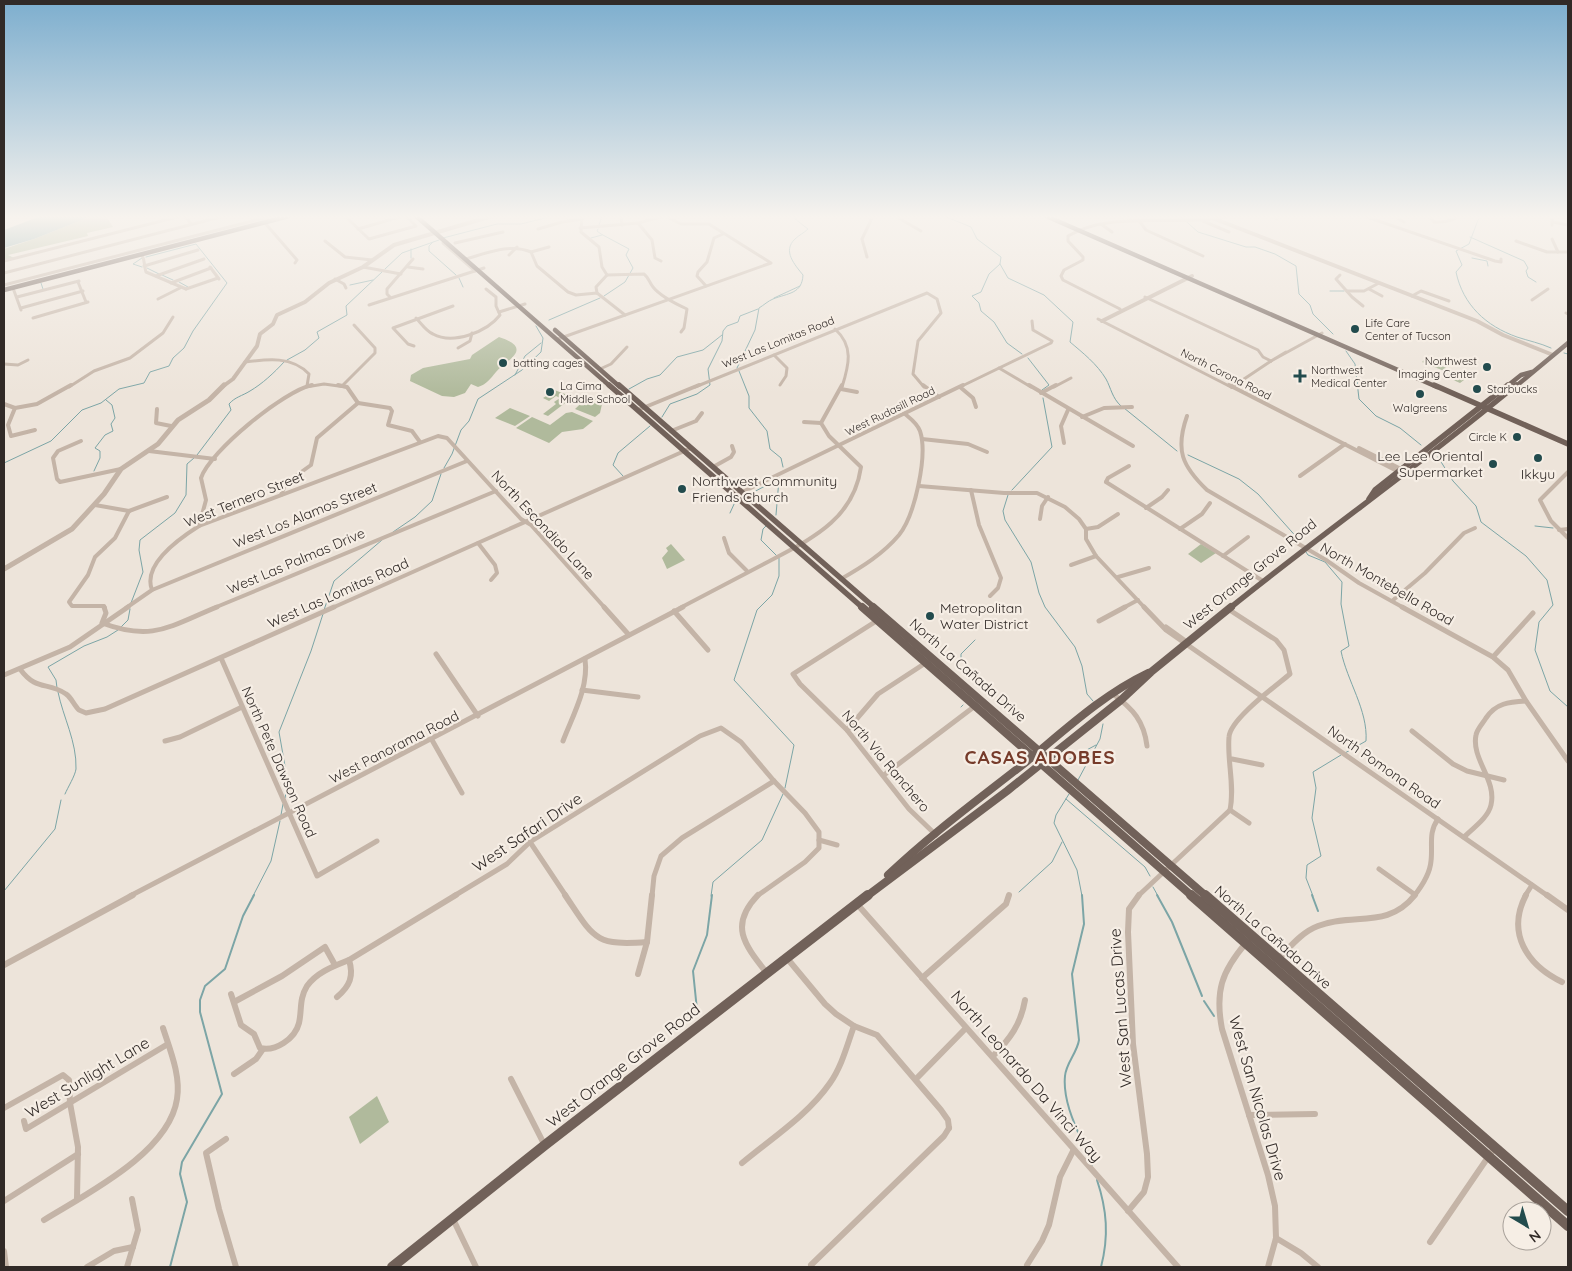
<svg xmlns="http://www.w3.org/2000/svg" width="1572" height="1271" viewBox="0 0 1572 1271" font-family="Quicksand,sans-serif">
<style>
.green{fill:#b0ba9c}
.water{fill:#7ca5a6}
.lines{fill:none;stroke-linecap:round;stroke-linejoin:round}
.stream-far1{stroke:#7ca5a6;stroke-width:1}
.stream{stroke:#7ca5a6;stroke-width:2}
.minor-far3{stroke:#c4b4a7;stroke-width:3}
.minor-far2{stroke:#c4b4a7;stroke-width:4}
.minor-far1{stroke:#c4b4a7;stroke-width:5}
.minor{stroke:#c4b4a7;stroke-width:6}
.tertiary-far1{stroke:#c4b4a7;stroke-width:4}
.tertiary{stroke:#c4b4a7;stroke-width:5}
.primary-far3{stroke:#716159;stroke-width:4.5}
.primary-far2{stroke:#716159;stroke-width:5.5}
.primary-far1{stroke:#716159;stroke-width:8}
.primary{stroke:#716159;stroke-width:10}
.poi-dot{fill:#224b4d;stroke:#f6eee5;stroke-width:2}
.labels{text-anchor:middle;stroke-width:4.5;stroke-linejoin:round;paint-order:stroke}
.far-poi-label{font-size:11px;fill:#312a27;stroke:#f6eee5;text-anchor:start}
.far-street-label{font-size:11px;fill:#312a27;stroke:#f6eee5}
.poi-label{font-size:14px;fill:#312a27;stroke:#f6eee5;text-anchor:start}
.street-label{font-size:14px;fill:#312a27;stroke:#f6eee5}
.near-street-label{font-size:16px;fill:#312a27;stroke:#f6eee5}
.district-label{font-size:19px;font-weight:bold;letter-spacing:1px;fill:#763b2a;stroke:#f6eee5}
</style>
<rect width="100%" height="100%" fill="#ede4da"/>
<g class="green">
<path d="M92 216H106L113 227 87 233 88 236 8 255 14 258 4 260V249L34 239Z"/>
<path d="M499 337C535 349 506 360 496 372 490 379 487 384 478 387L471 384 465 393 454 397 442 396 410 381 411 375 423 368 470 359 472 355Z"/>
<path d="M1425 359 1468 377 1460 383 1451 379 1454 375 1422 362Z"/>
<path d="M549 388 565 394 569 400 548 416 543 414 556 404 554 402 560 398 556 396 549 401 543 398 551 393 548 391Z"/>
<path d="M590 395 600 401 602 404 600 413 595 417 575 409Z"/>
<path d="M510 408 530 416 515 426 495 418Z"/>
<path d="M572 412 593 421 583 429 562 432 549 443 516 428 532 417 550 425 566 413Z"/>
<path d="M671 544 685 560 667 569 662 558 668 551 666 548Z"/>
<path d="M1201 544 1216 553 1201 563 1188 554Z"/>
<path d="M377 1096 389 1122 360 1144 349 1117Z"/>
</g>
<path class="water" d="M41 216H92L34 239 4 248V230Z"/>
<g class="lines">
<g class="stream-far1">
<path d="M944 216 971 227 977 239 1001 257 1000 264 989 274 981 292 972 296 979 303 981 311 994 322 1007 343 1022 354"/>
<path d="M1180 216 1198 232 1246 247H1255L1275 254 1296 266 1299 294 1310 305 1313 314 1333 334"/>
<path d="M1482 216 1478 220 1469 244 1456 251 1462 265 1456 272C1463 305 1486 326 1517 337 1529 341 1540 343 1551 348"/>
<path d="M599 225 602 216"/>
<path d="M598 229 597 231 601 234 629 249 626 255 633 268 625 282 604 296"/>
<path d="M1470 237 1524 261 1528 268 1526 271 1528 277 1536 282"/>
<path d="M443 238 497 224H521L553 216"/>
<path d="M591 238 602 235"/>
<path d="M433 242 429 246V251L456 275"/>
<path d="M411 249V258"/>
<path d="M142 258 133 264 142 267"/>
<path d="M1472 258 1487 261 1488 266"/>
<path d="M1000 264 1008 278 1044 295 1073 322 1070 342C1083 353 1097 364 1106 379 1111 388 1112 398 1121 406"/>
<path d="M147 268 159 274"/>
<path d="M385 269 402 253 439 240"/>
<path d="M162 275 173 280"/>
<path d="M459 278 463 287"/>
<path d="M179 282 188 287"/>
<path d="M41 283 43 289"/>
<path d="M350 285 373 280"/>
<path d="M1330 291H1344"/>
<path d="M774 298 800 286"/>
<path d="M549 320 600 298"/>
<path d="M1346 351 1355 364 1359 399 1376 416 1400 428 1421 445"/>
<path d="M1564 353 1568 354"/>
<path d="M1028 358 1049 385 1042 390"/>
<path d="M287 360 305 350 319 338 317 332 347 315 346 306 382 272"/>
<path d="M737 368 755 330 759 308C764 305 768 301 773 299 788 293 802 294 803 275 795 265 782 251 795 239 799 235 804 233 808 229L795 219 797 216"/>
<path d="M739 371 749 396V408L767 431 770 449 781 458 783 467"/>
<path d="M515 375 525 356 541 343"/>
<path d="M629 389 647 379 660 375 677 357 703 350 722 335"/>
<path d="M611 400 615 397"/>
<path d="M1124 408 1177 451"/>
<path d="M662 417 670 404 697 394 710 385 708 369 722 341 723 331 727 326 738 322 740 316 758 309"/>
<path d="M197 455 231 410 229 404C235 397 242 396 250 391 262 384 274 373 284 362"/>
<path d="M1188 455 1239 479 1258 494 1300 541"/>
<path d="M1438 457 1453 481 1476 506 1481 522 1526 556 1547 580 1553 605 1539 622 1535 650 1550 691 1568 707"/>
<path d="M4 463 51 441 82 410 101 403 119 389 144 383 150 372 169 366 173 358 184 348 193 331 227 283 196 244 146 257"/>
<path d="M444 468 452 454 461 430 469 421 478 399 522 370 541 352 543 338 536 326"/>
<path d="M94 471 100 458V451L95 448 105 435 113 431 111 424 115 418 112 405 106 400"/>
<path d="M623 476 613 465 618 453 650 426"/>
<path d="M1012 490 1052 447 1043 398"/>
<path d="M752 493 780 478"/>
<path d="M1008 495 1003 511 1005 520 1031 562 1039 593 1045 607 1075 647 1082 666 1087 694 1093 701"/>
<path d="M730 513 735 502"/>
<path d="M776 515 779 479"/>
<path d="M766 526 763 529 761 540 779 558V576L772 595 757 610 734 680 794 745 785 788"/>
<path d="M1535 526 1553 528"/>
<path d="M393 532 415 517 432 501 441 474"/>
<path d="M1306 552 1308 555 1325 562 1342 582 1341 604 1349 646 1341 651C1347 681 1368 710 1366 741L1345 753"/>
<path d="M131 603 143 572 139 550 140 540 175 513 186 495 187 464 194 458"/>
<path d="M324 610 334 581 382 540"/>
<path d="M121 627 128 620 130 609"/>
<path d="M961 658V654L975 640"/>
<path d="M965 664 971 681"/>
<path d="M57 688 56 680 48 667 84 646 107 637 118 630"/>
<path d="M58 692C63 717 77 742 76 769 75 776 68 787 65 794"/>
<path d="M961 707 963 705"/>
<path d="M1066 761 1096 745"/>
<path d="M1078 780 1100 739 1103 724"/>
<path d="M1069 794 1056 815 1054 823 1077 870 1082 896"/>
<path d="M285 798 288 783 279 732 311 651 323 614"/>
<path d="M1066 799 1145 867 1150 876"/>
<path d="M281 815 283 804"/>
<path d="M1153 887 1158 896"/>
<path d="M4 891 55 829 61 800"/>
<path d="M1019 892 1052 862 1062 842"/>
<path d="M253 896 271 861 280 821"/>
<path d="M711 896 713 882 762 840 783 794"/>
<path d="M1313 896 1306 878 1307 865 1321 856 1312 818 1316 788 1313 772 1341 755"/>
</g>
<g class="stream">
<path d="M1082 895 1084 924 1072 974 1079 1040C1077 1053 1066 1063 1065 1076 1062 1106 1082 1138 1092 1165"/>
<path d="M1157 895 1172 922 1202 996"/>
<path d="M1312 895 1318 911"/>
<path d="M1204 1001 1214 1016"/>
<path d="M697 1010 693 971 707 935 712 895"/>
<path d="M1097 1180C1107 1210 1109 1236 1101 1267"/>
<path d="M170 1267 187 1202 180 1174 182 1162 222 1094 200 1012V1000L205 986 225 969 243 916 254 895"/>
</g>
<g class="minor-far3">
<path d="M185 216 191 224"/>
<path d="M345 216 369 239 416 226 406 216"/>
<path d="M582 216 581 232 599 247 602 267 607 275 596 287 597 293"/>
<path d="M621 216 622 225"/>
<path d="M895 216 921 231"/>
<path d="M1271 216 1277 219"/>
<path d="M1364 216 1495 261 1501 262V259"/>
<path d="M1394 216 1404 222"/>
<path d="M1429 216 1434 222C1443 222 1451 222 1459 216"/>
<path d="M1552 216V225"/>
<path d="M1203 221 1229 232"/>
<path d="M1140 222 1146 230 1203 256"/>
<path d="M1553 222 1568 225"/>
<path d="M265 223 297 260 295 263"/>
<path d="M638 223 652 240 655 258 661 261"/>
<path d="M1101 224 1112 232"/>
<path d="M580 228 638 223 664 216"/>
<path d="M358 229 403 216"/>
<path d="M538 229 562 222 583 219"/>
<path d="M1552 239 1558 252"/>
<path d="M325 241 345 257 372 260"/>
<path d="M1516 241 1547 252H1568"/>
<path d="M447 242 443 243 475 271"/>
<path d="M455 243 503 232"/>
<path d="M531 252 549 247"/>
<path d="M142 255C145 261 144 266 146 272L186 289"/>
<path d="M509 255 517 247"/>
<path d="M867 257 862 239 873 216"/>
<path d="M466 259C487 253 510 243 531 252L537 266 568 292 576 295 597 293 625 315"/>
<path d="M4 261 181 216"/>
<path d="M144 266 198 250"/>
<path d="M210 267 219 279"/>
<path d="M363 267 401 274"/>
<path d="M408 267 423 269"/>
<path d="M4 273 224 216"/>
<path d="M607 275 644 274C649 278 649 282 653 287 661 297 676 304 687 309L684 328 681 332"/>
<path d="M1340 275 1336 279 1352 297 1363 306"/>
<path d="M156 276 204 259"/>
<path d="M335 279 344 284 346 288"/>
<path d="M78 282 86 302"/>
<path d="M171 283 211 268"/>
<path d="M4 285 272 216"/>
<path d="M706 286 697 276 698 272 707 262 714 238 723 234"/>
<path d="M13 288 21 310"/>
<path d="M186 289 218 278"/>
<path d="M1369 289 1382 296"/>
<path d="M1347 291H1364L1379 283"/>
<path d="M1412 296 1421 291 1449 301"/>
<path d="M17 297 79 281"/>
<path d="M390 297 387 294V289L413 259"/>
<path d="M1145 297 1258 350 1263 357 1271 361"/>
<path d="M158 299 180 288"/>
<path d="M1532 300 1548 289"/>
<path d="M369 305 484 268"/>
<path d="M21 308 83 291"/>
<path d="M1120 309 1063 280 1061 276 1064 270 1083 260V257L1068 241V236C1115 209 1177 228 1229 216"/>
<path d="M499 312 525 304"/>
<path d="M1566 313 1568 314"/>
<path d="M33 318 88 302"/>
<path d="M416 318C421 323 426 331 433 334 453 345 487 332 500 315L496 306V297L486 289"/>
<path d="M1098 319 1231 387"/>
<path d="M835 329C854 346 849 365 842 387"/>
<path d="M558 339 771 263 709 224H681L665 216"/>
<path d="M414 346 408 344 393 328 453 306"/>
<path d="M458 348 470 341 472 333"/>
<path d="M1286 352 1271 361 1322 333"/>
<path d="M774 355 787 368 786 376 780 385"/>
<path d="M245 362C268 359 292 356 309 374L307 386"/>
<path d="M4 364 18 365 28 360"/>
<path d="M999 368 1031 387"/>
<path d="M600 369 611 364 627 347"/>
<path d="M342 386 375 353V348L354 325"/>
<path d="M69 387 94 371 130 358 163 333 173 317"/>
<path d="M306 387 324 384 346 387"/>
<path d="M695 387 927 293 937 299 941 313 918 341 913 374 924 387"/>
<path d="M960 387 1051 343 1052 341 1033 330 1032 321"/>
<path d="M1054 387 1071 378"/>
<path d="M1232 387 1271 361"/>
</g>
<g class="minor-far2">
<path d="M338 385 347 387 358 403"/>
<path d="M923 385 939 397"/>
<path d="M1029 385 1133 446"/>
<path d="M1229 385 1399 472"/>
<path d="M960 387 973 398 976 407"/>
<path d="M1232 387 1234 385"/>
<path d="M841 389 857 392"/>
<path d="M1041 393 1056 385"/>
<path d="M358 403 390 408 392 411 388 425 412 431 420 442"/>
<path d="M4 404 15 408"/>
<path d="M157 409 156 423 171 426"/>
<path d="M638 410 699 385"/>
<path d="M1187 416C1175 450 1182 466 1207 490L1326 560 1359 583 1404 608"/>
<path d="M1082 417 1104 408 1132 407"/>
<path d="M804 422 821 423"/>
<path d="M35 430 11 436 8 425 15 408 37 404 71 385"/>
<path d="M671 431 696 421 702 413"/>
<path d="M922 439 968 444 987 452"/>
<path d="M81 441 58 451 53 458 57 479 60 482 121 469"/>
<path d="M1064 443 1061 426 1068 410"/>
<path d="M1359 448 1403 470"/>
<path d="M149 451 215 459"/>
<path d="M713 467 731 457 734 452 732 446"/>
<path d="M1568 472 1540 500 1551 521 1568 538"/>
<path d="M1300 476 1345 444"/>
<path d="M1106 482 1263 581"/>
<path d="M1106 482 1108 478 1129 466"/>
<path d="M919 486 1004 493H1037L1065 507 1079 519 1086 529V539L1096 556 1145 608"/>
<path d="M971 490 979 525 1001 578 998 588 990 596"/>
<path d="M281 495 286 483 311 465 317 438 358 403"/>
<path d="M736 495 963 385"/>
<path d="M95 505 129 511"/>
<path d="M1146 508 1162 497 1168 490"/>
<path d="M129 511 167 497"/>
<path d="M1040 519 1042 506 1048 497"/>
<path d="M199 526 206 500 201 478C210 451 284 391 312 385"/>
<path d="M1086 529 1098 527 1118 514"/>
<path d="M1180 529 1202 514 1210 503"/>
<path d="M1559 530 1568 529"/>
<path d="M724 538 729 553 747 571"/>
<path d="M478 543 495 565 497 573 491 580"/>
<path d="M1223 556 1248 537"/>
<path d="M1071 565 1096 556"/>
<path d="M1118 577 1149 568"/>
<path d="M841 579C862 567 883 554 899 535 915 515 928 455 920 431 917 423 911 419 905 414"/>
<path d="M152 590 467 461"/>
<path d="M1392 601 1425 573 1464 533 1475 528"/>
<path d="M105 608 104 606H72L69 602 88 575 95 557 115 538 129 511"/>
<path d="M126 608 152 590C142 564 180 538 199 526L438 436 447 438 521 519 531 525 605 608"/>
<path d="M214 608 496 491"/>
<path d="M332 608 691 448"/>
<path d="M680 608C707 594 735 579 762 565 806 541 853 523 861 467L829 436 821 423 842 385"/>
<path d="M1123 608 1138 600"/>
</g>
<g class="minor-far1">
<path d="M104 607 106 613 102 623C153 642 170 626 217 607"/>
<path d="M604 607 629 635"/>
<path d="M1144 607 1166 630 1548 896"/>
<path d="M1402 607 1493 657 1508 670 1526 701 1568 761"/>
<path d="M674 611 708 650"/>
<path d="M878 620 793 674 800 684 847 730 909 809 936 835"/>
<path d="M1099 621 1125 607"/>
<path d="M1166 627 1184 640"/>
<path d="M436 654 478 716"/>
<path d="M1493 657 1533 613"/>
<path d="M221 658 317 876 377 841"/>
<path d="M20 669C37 692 47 681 66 694 71 697 74 705 79 710L86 713 105 709 334 607"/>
<path d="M4 675 70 647 128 607"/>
<path d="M582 690 638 697"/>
<path d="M1113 694C1133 709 1144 721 1147 746"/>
<path d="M847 730 878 694 927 662"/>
<path d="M1412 731 1453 764 1467 771 1504 780"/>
<path d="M432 740 462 793"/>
<path d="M165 741 180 737 242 707"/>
<path d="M563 741C573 715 589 687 585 659"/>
<path d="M1232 759 1262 765"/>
<path d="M884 775 975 706"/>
<path d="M1230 810 1249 823"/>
<path d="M1464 837C1473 828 1488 818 1491 805 1497 780 1471 759 1476 735 1477 729 1483 723 1486 718 1496 703 1509 702 1526 701"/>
<path d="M819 840 837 845"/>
<path d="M530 842 566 896"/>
<path d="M1379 869 1414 894"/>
<path d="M130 896 683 607"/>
<path d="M454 896 507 864 530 842 700 736 721 728 741 742 774 781 805 813 819 832V848L805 862 757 896"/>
<path d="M652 896 654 876 661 856 682 838 774 781"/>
<path d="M1138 896 1230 810C1235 785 1227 762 1229 737 1230 719 1276 686 1290 674L1284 650 1276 640 1228 609"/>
<path d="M1414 896C1422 886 1430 874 1431 861 1433 845 1428 833 1438 819"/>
<path d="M1525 896 1532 885"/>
</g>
<g class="minor">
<path d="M565 895C594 938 594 946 647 942"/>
<path d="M758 895C729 925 744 944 766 972"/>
<path d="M1526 895C1506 933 1527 965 1562 982"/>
<path d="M1547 895 1568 910"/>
<path d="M857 904 1178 1267"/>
<path d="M1246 943C1221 972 1215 992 1222 1029L1268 1175 1275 1206 1276 1238 1268 1267"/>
<path d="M786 957 825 1004 836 1014 854 1026 877 1035 941 1110 948 1120 949 1128"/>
<path d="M1279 958C1291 946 1302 932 1318 926 1354 912 1387 930 1415 895"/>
<path d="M4 965 133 895"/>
<path d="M638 974 647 942 652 895"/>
<path d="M922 978 1006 904 1009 895"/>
<path d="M231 994 241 1025 254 1034 260 1048C275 1052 295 1039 299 1023 302 1010 299 999 307 986 317 972 334 966 349 960L456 895"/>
<path d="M337 997C350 986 354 976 349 960"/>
<path d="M234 1002 282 976 325 947 335 965"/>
<path d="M993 1056C1010 1039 1021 1024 1025 1000"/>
<path d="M234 1074 256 1059 263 1049"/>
<path d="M511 1079 544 1144"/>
<path d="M916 1079 966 1028"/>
<path d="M4 1108 63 1075 69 1080 70 1103 78 1147 77 1198"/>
<path d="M1249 1115 1315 1114"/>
<path d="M24 1121 26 1129 168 1044"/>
<path d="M226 1139 206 1153 219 1209 236 1267"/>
<path d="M742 1163C772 1138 808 1115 830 1083 842 1066 847 1045 854 1026"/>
<path d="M4 1201 78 1154"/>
<path d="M1128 1211 1144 1192 1148 1177 1147 1154 1133 1044 1128 932 1129 909 1139 895"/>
<path d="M453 1219 476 1267"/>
<path d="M44 1220C86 1194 169 1153 177 1099 181 1076 170 1050 163 1028"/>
<path d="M1276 1238 1301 1253 1318 1267"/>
<path d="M1430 1242 1495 1147"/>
<path d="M4 1251 6 1267"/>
<path d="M811 1265 944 1136 949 1128"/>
<path d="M1027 1265 1042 1241 1049 1225 1060 1177 1073 1151"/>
<path d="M87 1267 114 1251 133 1247"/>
<path d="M127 1267 138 1230 132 1199"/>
</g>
<g class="tertiary-far1">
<path d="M1215 219 1477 321 1503 335 1553 355"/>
<path d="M1102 321 1192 276"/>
<path d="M222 387 233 379 257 346 260 334 273 324 277 315 305 302 329 283 363 267 394 245 492 216"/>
</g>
<path class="tertiary" d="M4 569 72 529 104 494 121 469 158 444 178 420 209 400 224 385"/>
<g class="primary-far3">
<path d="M416 216 611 387"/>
<path d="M1046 216 1437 387"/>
<path d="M4 290 289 216"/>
<path d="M555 330 620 387"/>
<path d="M1506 387 1521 375 1532 372"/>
<path d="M1515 387 1568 343"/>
</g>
<g class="primary-far2">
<path d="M609 385 863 608"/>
<path d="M619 385 875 608"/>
<path d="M1434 385 1568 444"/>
<path d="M1369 499 1375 490 1508 385"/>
<path d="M1230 608C1324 532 1423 463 1516 385"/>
</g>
<g class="primary-far1">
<path d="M862 607 1192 896"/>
<path d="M873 607 1206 896"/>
<path d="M888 875C931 834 979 799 1026 762 1065 730 1102 695 1148 673"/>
<path d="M867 896 1007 791 1121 700 1151 672 1231 607"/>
</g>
<g class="primary">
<path d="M1191 895 1568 1226"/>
<path d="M1205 895 1568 1211"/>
<path d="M392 1267 545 1145 868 895"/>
</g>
</g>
<linearGradient id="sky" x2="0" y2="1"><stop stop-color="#7daece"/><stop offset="0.55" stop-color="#f7f3ee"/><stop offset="1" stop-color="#f7f3ee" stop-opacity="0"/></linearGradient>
<rect width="1572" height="394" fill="url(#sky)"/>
<g class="poi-dot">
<circle cx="1355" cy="329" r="5"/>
<circle cx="503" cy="363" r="5"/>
<circle cx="1487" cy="367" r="5"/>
<path d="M1297.5 368.5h5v5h5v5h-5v5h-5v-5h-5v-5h5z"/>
<circle cx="1477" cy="389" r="5"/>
<circle cx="550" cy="392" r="5"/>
<circle cx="1420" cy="394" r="5"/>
<circle cx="1517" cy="437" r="5"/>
<circle cx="1538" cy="458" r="5"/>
<circle cx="1493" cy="464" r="5"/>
<circle cx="682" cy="489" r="5"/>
<circle cx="930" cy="616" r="5"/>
</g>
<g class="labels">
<g class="far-poi-label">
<text x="1365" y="327">Life Care<tspan x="1365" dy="13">Center of Tucson</tspan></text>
<text x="1477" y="365" text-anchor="end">Northwest<tspan x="1477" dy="13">Imaging Center</tspan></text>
<text x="513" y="367">batting cages</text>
<text x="1311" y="374">Northwest<tspan x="1311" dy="13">Medical Center</tspan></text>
<text x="560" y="390">La Cima<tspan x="560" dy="13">Middle School</tspan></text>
<text x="1487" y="393">Starbucks</text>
<text x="1420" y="412" text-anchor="middle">Walgreens</text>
<text x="1507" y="441" text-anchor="end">Circle K</text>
</g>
<g class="far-street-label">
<text transform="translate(778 342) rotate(-22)" y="4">West Las Lomitas Road</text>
<text transform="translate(1226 374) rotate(27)" y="4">North Corona Road</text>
<text transform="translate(890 411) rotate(-26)" y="4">West Rudasill Road</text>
</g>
<g class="poi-label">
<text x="1483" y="461" text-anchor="end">Lee Lee Oriental<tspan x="1483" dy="16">Supermarket</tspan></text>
<text x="1538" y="479" text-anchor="middle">Ikkyu</text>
<text x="692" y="486">Northwest Community<tspan x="692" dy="16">Friends Church</tspan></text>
<text x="940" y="613">Metropolitan<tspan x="940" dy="16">Water District</tspan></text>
</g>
<g class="street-label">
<text transform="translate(244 499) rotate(-22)" y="5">West Ternero Street</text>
<text transform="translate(305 515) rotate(-22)" y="5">West Los Alamos Street</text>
<text transform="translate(543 525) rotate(47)" y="5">North Escondido Lane</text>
<text transform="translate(296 561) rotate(-23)" y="5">West Las Palmas Drive</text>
<text transform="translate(1250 574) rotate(-39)" y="5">West Orange Grove Road</text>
<text transform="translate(1387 584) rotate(30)" y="5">North Montebella Road</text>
<text transform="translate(338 593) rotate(-24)" y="5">West Las Lomitas Road</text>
<text transform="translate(968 670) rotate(41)" y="5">North La Cañada Drive</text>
<text transform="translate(394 747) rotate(-27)" y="5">West Panorama Road</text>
<text transform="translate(886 761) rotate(50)" y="5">North Via Ranchero</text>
<text transform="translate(279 762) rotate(66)" y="5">North Pete Dawson Road</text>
<text transform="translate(1384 767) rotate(35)" y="5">North Pomona Road</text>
<text transform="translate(1273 937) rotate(41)" y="5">North La Cañada Drive</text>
</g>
<g class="near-street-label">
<text transform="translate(527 832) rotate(-34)" y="6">West Safari Drive</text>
<text transform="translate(1120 1008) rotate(-94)" y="6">West San Lucas Drive</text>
<text transform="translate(623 1065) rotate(-38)" y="6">West Orange Grove Road</text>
<text transform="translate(1027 1076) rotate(49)" y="6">North Leonardo Da Vinci Way</text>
<text transform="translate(87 1077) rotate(-31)" y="6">West Sunlight Lane</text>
<text transform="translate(1258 1098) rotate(74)" y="6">West San Nicolas Drive</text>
</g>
<g class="district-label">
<text x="1040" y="764">CASAS ADOBES</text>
</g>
</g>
<rect width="1572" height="1271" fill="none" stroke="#312a27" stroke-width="10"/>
<g transform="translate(1527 1226) rotate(142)"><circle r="24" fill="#f6eee5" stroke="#a7a099"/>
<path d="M0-4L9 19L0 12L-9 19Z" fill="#224b4d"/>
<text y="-8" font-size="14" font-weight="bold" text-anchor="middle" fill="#312a27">N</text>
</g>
</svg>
